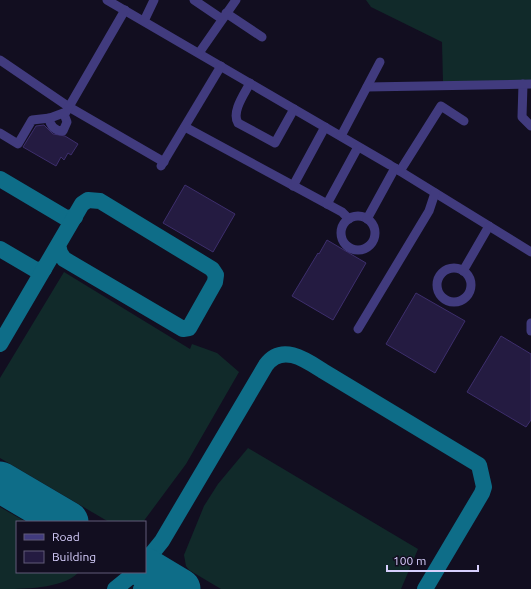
<svg xmlns="http://www.w3.org/2000/svg" width="531" height="589" viewBox="0 0 531 589" font-family="Ubuntu,sans-serif">
<style>
.grass{fill:#112a2a}
.lines{fill:none;stroke-linecap:round;stroke-linejoin:round}
.taxiway{stroke:#0e6d88;stroke-width:16}
.runway{stroke:#0e6d88;stroke-width:41}
.building{fill:#241b41;stroke:#3d2e6c}
.minor{stroke:#413b7e;stroke-width:9}
</style>
<rect width="100%" height="100%" fill="#120e20"/>
<g class="grass">
<path d="M366 0H531V81L443 82 442 42 371 7Z"/>
<path d="M64 272 190 349 192 344 217 353 239 372 186 464 143 522H109L0 458V378Z"/>
<path d="M248 448 418 549 401 589H221L189 570 186 566 184 555 204 506 218 484Z"/>
<path d="M0 507 26 522H17V572L78 573C62 589 22 589 0 589Z"/>
</g>
<g class="lines">
<g class="taxiway">
<path d="M0 179 66 218 75 217"/>
<path d="M0 249 36 270 44 269"/>
<path d="M0 344 82 204 88 200 100 201 212 269 216 275 215 282 189 328 183 329 64 259 60 253 58 245"/>
<path d="M145 562 162 541 266 365C282 343 306 360 323 371L479 465 484 487 482 493 425 589"/>
<path d="M115 589 136 572"/>
<path d="M141 589 164 585 177 587"/>
</g>
<g class="runway">
<path d="M0 482 68 522"/>
<path d="M145 568 180 589"/>
</g>
</g>
<g class="building">
<path d="M44 125 53 134 65 136 78 144 71 155 68 153 64 160 61 157 56 166 23 147 36 126Z"/>
<path d="M185 185 235 214 213 252 163 223Z"/>
<path d="M327 240 366 263 333 320 292 296 318 253 319 254Z"/>
<path d="M416 293 465 321 435 373 386 344Z"/>
<path d="M501 336 531 354V420L526 427 467 392Z"/>
</g>
<g class="lines">
<g class="minor">
<path d="M107 0 390 165 531 252"/>
<path d="M194 0 222 19"/>
<path d="M226 13 262 37"/>
<path d="M144 21 154 0"/>
<path d="M199 53 236 0"/>
<path d="M0 60 69 107 164 162"/>
<path d="M250 83C245 93 231 112 238 123L275 143 294 109"/>
<path d="M523 84 522 117 531 126"/>
<path d="M367 87 531 84"/>
<path d="M49 118C50 126 55 131 63 131L67 122 64 114"/>
<path d="M185 127 342 212 349 219"/>
<path d="M0 133 18 144 32 120 50 118 66 112 125 10"/>
<path d="M341 136 380 62"/>
<path d="M161 166 221 66"/>
<path d="M400 171 441 106 464 121"/>
<path d="M293 186 325 127"/>
<path d="M327 204 358 147"/>
<circle cx="358" cy="233" r="17"/>
<path d="M367 219 395 168"/>
<circle cx="454" cy="285" r="17"/>
<path d="M463 271 489 226"/>
<path d="M531 323V331"/>
<path d="M358 329 429 211 435 193"/>
</g>
</g>
<rect x="16" y="521" width="130" height="52" fill="#120e20" stroke="#615b78"/>
<rect x="24" y="534" width="20" height="6" fill="#413b7e" stroke="#615b78"/>
<text x="52" y="541" font-size="12" fill="#d7cffd">Road</text>
<rect x="24" y="551" width="20" height="12" fill="#241b41" stroke="#615b78"/>
<text x="52" y="561" font-size="12" fill="#d7cffd">Building</text>
<path d="M387 565v6h91v-6" fill="none" stroke="#d7cffd" stroke-width="2"/>
<text x="393" y="565" font-size="12" fill="#d7cffd" stroke="#120e20" stroke-width="3" paint-order="stroke">100 m</text>
</svg>
